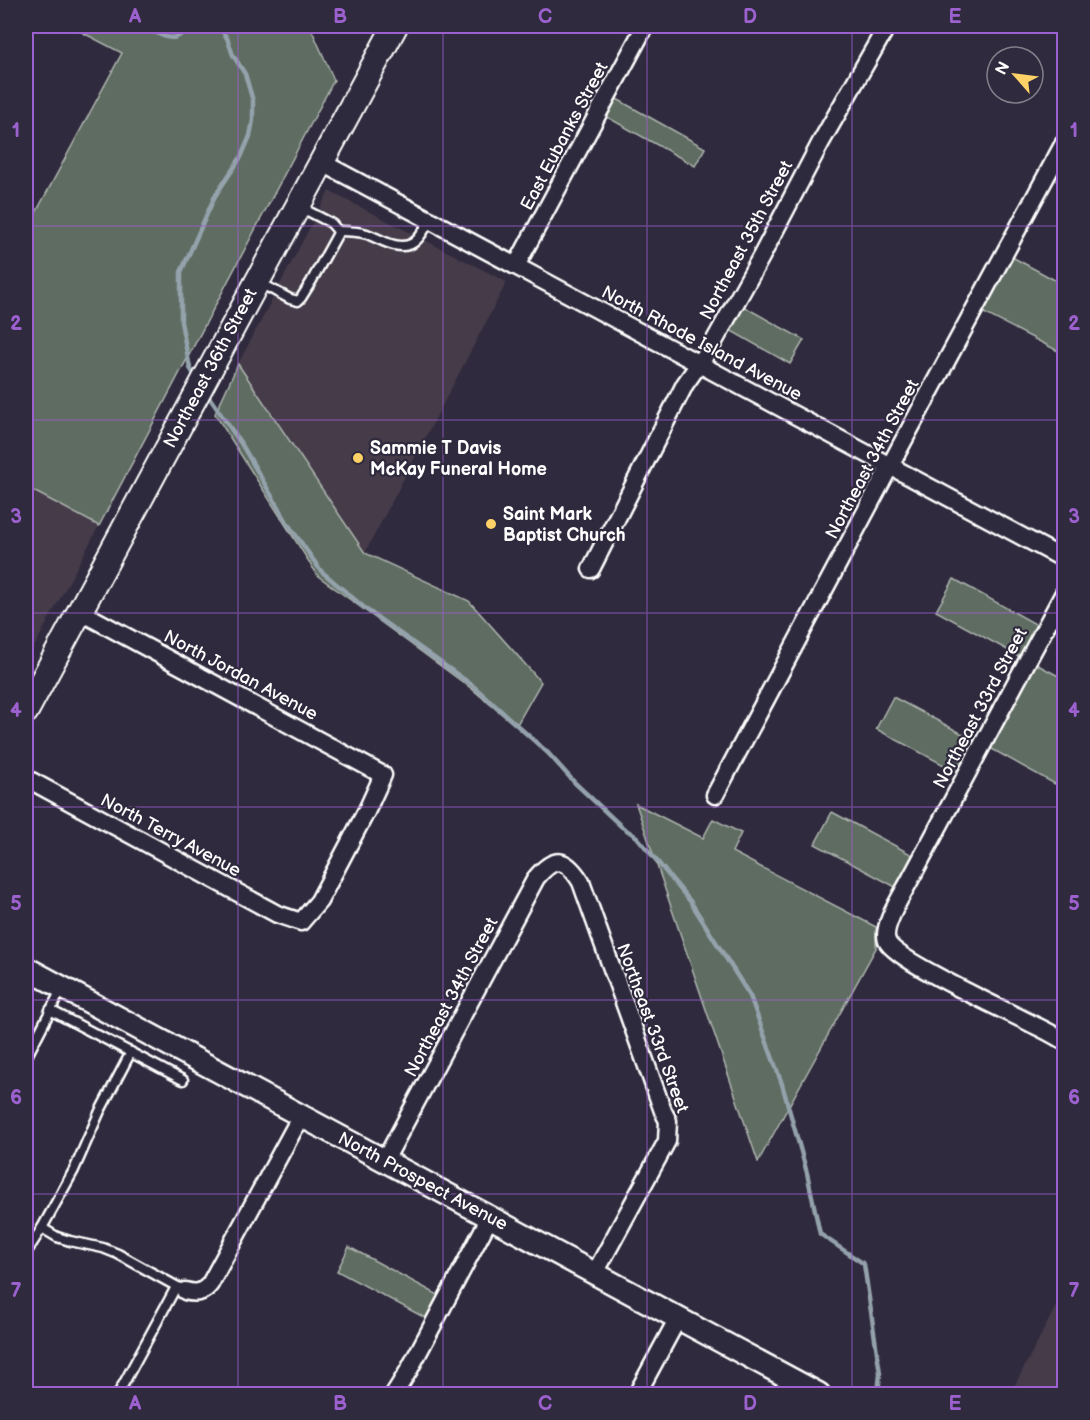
<svg xmlns="http://www.w3.org/2000/svg" width="1090" height="1420" viewBox="0 0 1090 1420" font-family="'Balsamiq Sans',sans-serif">
<style>
.built{fill:#453a49}
.green{fill:#5f6c62;stroke:#afb6b0;stroke-width:1.5}
.lines{fill:none;stroke-linecap:round;stroke-linejoin:round}
.stream{stroke:#94a2ac;stroke-width:4.5}
.service-casing{stroke:#fff;stroke-width:13}
.minor-casing{stroke:#fff;stroke-width:21}
.tertiary-casing{stroke:#fff;stroke-width:26}
.secondary-casing{stroke:#fff;stroke-width:28}
.service{stroke:#2f2a3d;stroke-width:8}
.minor{stroke:#2f2a3d;stroke-width:16}
.tertiary{stroke:#2f2a3d;stroke-width:21}
.secondary{stroke:#2f2a3d;stroke-width:24}
.grid{fill:none;stroke:#9c61cf;stroke-width:1.5;stroke-opacity:0.55}
.poi-dot{fill:#ffd166;stroke:#2f2a3d;stroke-width:2}
.labels{text-anchor:middle;stroke-width:4.5;stroke-linejoin:round;paint-order:stroke}
.street-label{font-size:18px;fill:#fff;stroke:#2f2a3d}
.poi-label{font-size:18px;font-weight:bold;fill:#fff;stroke:#2f2a3d;text-anchor:start}
.neatline{fill:none;stroke:#9c61cf;stroke-width:2}
.grid-label{font-size:20px;text-anchor:middle;font-weight:bold;fill:#9c61cf}
</style>
<rect width="100%" height="100%" fill="#2f2a3d"/>
<filter id="ink" filterUnits="userSpaceOnUse"><feTurbulence type="fractalNoise" baseFrequency=".0167" numOctaves="2"/><feDisplacementMap in="SourceGraphic" scale="12" xChannelSelector="R" yChannelSelector="G"/><feConvolveMatrix kernelMatrix="1 2 1 2 8 2 1 2 1" color-interpolation-filters="sRGB"/></filter>
<g filter="url(#ink)">
<g class="built">
<path d="M329 191 507 282 365 553 238 364Z"/>
<path d="M26 487 99 526 26 662Z"/>
<path d="M1064 1291V1394H1010Z"/>
</g>
<g class="green">
<path d="M70 26H310L334 80 99 526 26 487V231L122 53Z"/>
<path d="M615 98 705 148 695 166 605 116Z"/>
<path d="M1012 257 1064 285V354L982 312Z"/>
<path d="M741 305 804 340 790 364 728 329Z"/>
<path d="M238 364 365 553 469 601 541 682 516 726 472 689 318 576 215 414Z"/>
<path d="M954 579 1039 626 1022 658 936 611Z"/>
<path d="M1036 664 1064 679V789L990 748Z"/>
<path d="M893 697 976 741 959 773 876 729Z"/>
<path d="M636 804 703 838 713 819 741 833 732 852 876 927V948L758 1162Z"/>
<path d="M832 812 918 858 901 890 815 844Z"/>
<path d="M349 1247 442 1297 429 1320 337 1271Z"/>
</g>
<g class="lines">
<g class="stream">
<path d="M157 26V33C173 42 179 38 191 26"/>
<path d="M197 379 190 368 181 322V272L215 196 241 157 250 136 253 120V101L245 74 233 55 227 38 218 26"/>
<path d="M207 394 242 445 288 524 321 571 367 610 472 685 548 753 575 783 622 827 637 837 690 901 750 996 782 1084 807 1173 820 1234 864 1264 880 1373 878 1394"/>
</g>
<defs>
<g id="service">
<path d="M338 231C348 231 357 231 367 234 380 239 399 252 413 243 421 238 425 228 430 220"/>
<path d="M260 283 290 299 298 301 301 298 311 282 337 235 338 231 331 223 298 206"/>
<path d="M50 1010 183 1080"/>
<path d="M26 1058 62 988"/>
<path d="M42 1228 57 1237 70 1241 103 1248 118 1254 185 1291"/>
<path d="M26 1253 42 1228 74 1170 100 1111 131 1052"/>
<path d="M118 1394 176 1287"/>
</g>
<g id="minor">
<path d="M321 162 1064 559"/>
<path d="M516 266 645 26"/>
<path d="M591 569 685 384 711 347 761 257 821 142 887 26"/>
<path d="M1064 593C1013 688 961 783 911 878 904 892 881 926 887 941 894 960 1009 1012 1032 1024 1043 1029 1054 1035 1064 1041"/>
<path d="M26 778 277 914 301 922 319 901 367 810 383 775 79 611"/>
<path d="M715 795 899 449 1064 143"/>
<path d="M385 1160 536 878C555 855 566 858 581 882L663 1111 668 1121 667 1141 595 1273"/>
<path d="M185 1291C196 1294 203 1293 210 1284L301 1116"/>
<path d="M394 1394 409 1370 490 1217"/>
<path d="M637 1394 678 1318"/>
</g>
<path id="tertiary" d="M26 968 819 1394"/>
<path id="secondary" d="M26 711 395 26"/>
</defs>
<use href="#service" class="service-casing"/>
<use href="#minor" class="minor-casing"/>
<use href="#tertiary" class="tertiary-casing"/>
<use href="#secondary" class="secondary-casing"/>
<use href="#service" class="service"/>
<use href="#minor" class="minor"/>
<use href="#tertiary" class="tertiary"/>
<use href="#secondary" class="secondary"/>
</g>
</g>
<path class="grid" d="M238 26V1394M443 26V1394M647 26V1394M852 26V1394M26 226H1064M26 420H1064M26 613H1064M26 807H1064M26 1000H1064M26 1194H1064"/>
<g class="poi-dot">
<circle cx="358" cy="458" r="6"/>
<circle cx="491" cy="524" r="6"/>
</g>
<g class="labels">
<g class="street-label">
<text transform="translate(564 136) rotate(-62)" y="6">East Eubanks Street</text>
<text transform="translate(746 240) rotate(-62)" y="6">Northeast 35th Street</text>
<text transform="translate(702 343) rotate(28)" y="6">North Rhode Island Avenue</text>
<text transform="translate(210 368) rotate(-62)" y="6">Northeast 36th Street</text>
<text transform="translate(872 459) rotate(-62)" y="6">Northeast 34th Street</text>
<text transform="translate(241 675) rotate(28)" y="6">North Jordan Avenue</text>
<text transform="translate(980 708) rotate(-62)" y="6">Northeast 33rd Street</text>
<text transform="translate(171 835) rotate(28)" y="6">North Terry Avenue</text>
<text transform="translate(451 997) rotate(-62)" y="6">Northeast 34th Street</text>
<text transform="translate(653 1028) rotate(70)" y="6">Northeast 33rd Street</text>
<text transform="translate(423 1181) rotate(28)" y="6">North Prospect Avenue</text>
</g>
<g class="poi-label">
<text x="370" y="454">Sammie T Davis<tspan x="370" dy="21">McKay Funeral Home</tspan></text>
<text x="503" y="520">Saint Mark<tspan x="503" dy="21">Baptist Church</tspan></text>
</g>
</g>
<rect width="1090" height="1420" fill="none" stroke="#2f2a3d" stroke-width="66"/>
<g transform="translate(1015 75) rotate(298)"><circle r="28" fill="#2f2a3d" stroke="#827f8b" stroke-width="1.5"/>
<path d="M0-4.5L10 22L0 15L-10 22Z" fill="#ffd166"/>
<text y="-9" font-size="16" font-weight="bold" text-anchor="middle" fill="#ffffff">N</text>
</g>
<rect x="33" y="33" width="1024" height="1354" class="neatline"/>
<g class="grid-label">
<text x="135" y="23">A</text>
<text x="340" y="23">B</text>
<text x="545" y="23">C</text>
<text x="750" y="23">D</text>
<text x="955" y="23">E</text>
<text x="16" y="137">1</text>
<text x="1074" y="137">1</text>
<text x="16" y="330">2</text>
<text x="1074" y="330">2</text>
<text x="16" y="523">3</text>
<text x="1074" y="523">3</text>
<text x="16" y="717">4</text>
<text x="1074" y="717">4</text>
<text x="16" y="910">5</text>
<text x="1074" y="910">5</text>
<text x="16" y="1104">6</text>
<text x="1074" y="1104">6</text>
<text x="16" y="1297">7</text>
<text x="1074" y="1297">7</text>
<text x="135" y="1410">A</text>
<text x="340" y="1410">B</text>
<text x="545" y="1410">C</text>
<text x="750" y="1410">D</text>
<text x="955" y="1410">E</text>
</g>
</svg>
